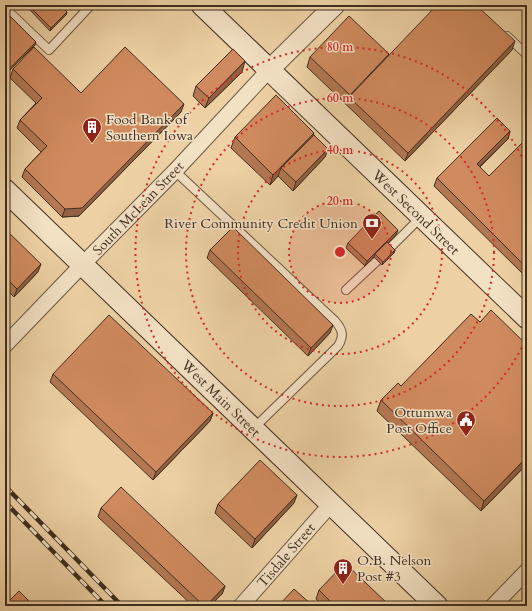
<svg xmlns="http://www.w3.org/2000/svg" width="532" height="611" viewBox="0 0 532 611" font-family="Cardo,serif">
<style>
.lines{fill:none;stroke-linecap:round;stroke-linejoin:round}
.service-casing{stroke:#6a5742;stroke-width:10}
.minor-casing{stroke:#6a5742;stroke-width:17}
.tertiary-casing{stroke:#6a5742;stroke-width:21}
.secondary-casing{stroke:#3f2e21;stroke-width:23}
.service{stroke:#f3e1c4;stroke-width:8}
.minor{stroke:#f3e1c4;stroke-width:15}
.tertiary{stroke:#f3e1c4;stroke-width:19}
.secondary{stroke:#f3e1c4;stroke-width:21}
.rail-casing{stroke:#3f2e21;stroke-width:4.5}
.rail{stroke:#f3e1c4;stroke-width:3;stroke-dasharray:9;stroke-linecap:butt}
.wall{fill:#b37752;stroke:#3f2e21}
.shaded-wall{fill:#926142;stroke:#3f2e21}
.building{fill:#d08a5f;stroke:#3f2e21}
.ring{fill:none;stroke:#d62828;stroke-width:2;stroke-dasharray:2 4}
.labels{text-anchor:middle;stroke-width:3;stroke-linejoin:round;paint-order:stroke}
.poi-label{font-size:14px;fill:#3f2e21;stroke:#f3e1c4;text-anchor:start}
.street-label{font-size:14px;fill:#3f2e21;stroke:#f3e1c4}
.centre{fill:#d62828;stroke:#f3e1c4;stroke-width:2}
.ring-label{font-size:12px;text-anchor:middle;font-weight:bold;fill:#d62828;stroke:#f3e1c4;stroke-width:3;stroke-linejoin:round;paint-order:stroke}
</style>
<rect width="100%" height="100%" fill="#edd1a4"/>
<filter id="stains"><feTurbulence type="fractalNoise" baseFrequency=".005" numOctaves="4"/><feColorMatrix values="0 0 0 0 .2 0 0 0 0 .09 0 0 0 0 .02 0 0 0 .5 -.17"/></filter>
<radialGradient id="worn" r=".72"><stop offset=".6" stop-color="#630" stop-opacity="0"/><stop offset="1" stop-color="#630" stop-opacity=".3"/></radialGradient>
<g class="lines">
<defs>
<g id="service">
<path d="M5 8 49 50 91 5"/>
<path d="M507 36 527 55"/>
<path d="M175 171 335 321C343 330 344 336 338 346L253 429"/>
<path d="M389 249 421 217"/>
<path d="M346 290 378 260"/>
</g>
<g id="minor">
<path d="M5 345 83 264 175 171 269 70"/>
<path d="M241 606 331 504"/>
<path d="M493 606 527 571"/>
</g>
<path id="tertiary" d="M269 70 335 5"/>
<g id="secondary">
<path d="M202 5 527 318"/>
<path d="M5 190 437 606"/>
</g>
</defs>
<use href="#service" class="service-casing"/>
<use href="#minor" class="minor-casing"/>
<use href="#tertiary" class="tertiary-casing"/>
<use href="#secondary" class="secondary-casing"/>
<use href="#service" class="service"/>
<use href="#minor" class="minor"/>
<use href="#tertiary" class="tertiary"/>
<use href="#secondary" class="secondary"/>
<defs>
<g id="rail">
<path d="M5 486 122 606"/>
<path d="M5 502 106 606"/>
</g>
</defs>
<use href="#rail" class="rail-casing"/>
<use href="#rail" class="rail"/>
</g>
<g class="wall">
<path d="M31 8 67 12 66 15 50 31 30 10Z"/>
<path d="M512 50 405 161 307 67 310 57 388 56Z"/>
<path d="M13 69 81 93 181 112 79 216 62 217 22 177 25 169 41 152 17 128 20 120 36 103 10 78Z"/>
<path d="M242 72 205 108 193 96 196 86Z"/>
<path d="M510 131 508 139 480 167 489 176 527 138V274L525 276 434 186 437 178Z"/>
<path d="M314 135 328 149 325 157 293 191 278 176 270 185 231 148 235 137Z"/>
<path d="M5 229 38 272 14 297 5 288Z"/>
<path d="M396 235 388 243 395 250 394 253 382 265 374 257 365 266 346 248 348 243Z"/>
<path d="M210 250 330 333 308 356 207 258Z"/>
<path d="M53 374 213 413 210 421 153 480 50 382Z"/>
<path d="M401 386 527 464 481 511 377 411 381 400Z"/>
<path d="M294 503 252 548 215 513 218 504Z"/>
<path d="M101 508 225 586 222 594 210 606H193L98 517Z"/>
<path d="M319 590 390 606H324L316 599Z"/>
</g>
<g class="shaded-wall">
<path d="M266 5H282L280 9H264Z"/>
<path d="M67 12 66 15 50 31 51 28Z"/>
<path d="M515 41 512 50 405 161 408 153Z"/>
<path d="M36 42 35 45 5 75V73Z"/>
<path d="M389 54 385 64 349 97 350 95Z"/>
<path d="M245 61 242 72 205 108 209 98Z"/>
<path d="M184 104 181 112 79 216 62 217 65 209Z"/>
<path d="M510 131 508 139 474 172 477 164Z"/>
<path d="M314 133 311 143 281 168 278 176 270 185 273 175Z"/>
<path d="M328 149 325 157 293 191 296 182Z"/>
<path d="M398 230 396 235 376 255 375 254 374 257 365 266 367 261Z"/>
<path d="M395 250 394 253 382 265 383 262Z"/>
<path d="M41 264 38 272 14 297 17 289Z"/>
<path d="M333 325 330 333 308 356 311 348Z"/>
<path d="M213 413 210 421 153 480 156 472Z"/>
<path d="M527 457V464L481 511 484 501Z"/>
<path d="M297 495 294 503 252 548 255 539Z"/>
<path d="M225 586 222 594 210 606H206Z"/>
</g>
<g class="building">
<path d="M34 5H60L67 12 51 28 31 8Z"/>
<path d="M437 5H476L515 41 408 153 349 97Z"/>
<path d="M7 13 36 42 5 73V15Z"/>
<path d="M349 16 389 54 350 95 310 57Z"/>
<path d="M34 47 81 93 125 47 184 104 82 208 65 209 25 169 47 146 20 120 42 98 13 69Z"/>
<path d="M233 49 245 61 209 98 196 86Z"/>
<path d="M276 95 314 133 273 175 235 137Z"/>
<path d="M497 118 510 131 477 164 489 176 527 138V268L437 178Z"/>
<path d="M314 135 328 149 296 182 281 168Z"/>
<path d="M379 211 398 230 367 261 348 243Z"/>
<path d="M233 227 333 325 311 348 210 250Z"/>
<path d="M5 229 41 264 17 289 5 277Z"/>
<path d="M387 242 395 250 383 262 375 254Z"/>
<path d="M491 310 527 345V457L484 501 381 400 398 383 401 386 471 314 480 322Z"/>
<path d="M109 315 213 413 156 472 53 374Z"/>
<path d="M260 460 297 495 255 539 218 504Z"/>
<path d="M121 487 225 586 206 606H204L101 508Z"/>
<path d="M345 563 390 606H335L319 590Z"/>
<path d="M294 589 313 606H283L280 604Z"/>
<path d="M19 591 34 606H5V605Z"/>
<path d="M527 602V606H523Z"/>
</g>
<circle cx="340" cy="252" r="51" fill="#d62828" fill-opacity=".12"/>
<g class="ring">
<circle cx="340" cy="252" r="51"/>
<circle cx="340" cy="252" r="102"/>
<circle cx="340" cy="252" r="154"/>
<path d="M527 337A205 205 0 1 1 527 167"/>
</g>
<defs>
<symbol id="building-pin" viewBox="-11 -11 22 30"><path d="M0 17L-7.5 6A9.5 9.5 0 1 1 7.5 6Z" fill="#8f2418" stroke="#f3e1c4"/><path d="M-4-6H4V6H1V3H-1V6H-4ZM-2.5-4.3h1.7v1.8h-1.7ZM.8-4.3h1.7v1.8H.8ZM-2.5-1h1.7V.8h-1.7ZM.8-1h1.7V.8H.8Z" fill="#fff"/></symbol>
<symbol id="bank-pin" viewBox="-11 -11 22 30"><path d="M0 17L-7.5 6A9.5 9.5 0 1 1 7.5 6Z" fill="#8f2418" stroke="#f3e1c4"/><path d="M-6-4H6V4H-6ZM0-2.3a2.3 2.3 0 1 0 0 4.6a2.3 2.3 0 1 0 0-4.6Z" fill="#fff"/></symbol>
<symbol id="civic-pin" viewBox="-11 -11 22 30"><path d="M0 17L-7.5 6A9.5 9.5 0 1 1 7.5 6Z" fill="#8f2418" stroke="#f3e1c4"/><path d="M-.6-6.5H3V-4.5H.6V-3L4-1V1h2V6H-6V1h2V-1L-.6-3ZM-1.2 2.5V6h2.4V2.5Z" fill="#fff"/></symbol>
</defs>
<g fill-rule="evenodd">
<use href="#building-pin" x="81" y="116" width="22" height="30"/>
<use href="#bank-pin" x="361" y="212" width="22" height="30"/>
<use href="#civic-pin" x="455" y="409" width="22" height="30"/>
<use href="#building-pin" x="332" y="557" width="22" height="30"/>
</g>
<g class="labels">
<g class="poi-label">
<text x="106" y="124">Food Bank of<tspan x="106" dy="16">Southern Iowa</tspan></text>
<text x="358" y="228" text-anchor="end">River Community Credit Union</text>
<text x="452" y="417" text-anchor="end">Ottumwa<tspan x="452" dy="16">Post Office</tspan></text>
<text x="357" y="565">O.B. Nelson<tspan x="357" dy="16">Post #3</tspan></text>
</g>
<g class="street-label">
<text transform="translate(138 208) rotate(-46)" y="5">South McLean Street</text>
<text transform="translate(416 212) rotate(44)" y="5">West Second Street</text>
<text transform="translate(221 398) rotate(44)" y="5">West Main Street</text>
<text transform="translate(286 555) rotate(-49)" y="5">Tisdale Street</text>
</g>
</g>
<circle cx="340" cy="252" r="6" class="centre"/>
<g class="ring-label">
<text x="340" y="51">80 m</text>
<text x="340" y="102">60 m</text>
<text x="340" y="154">40 m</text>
<text x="340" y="205">20 m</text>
</g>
<rect width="532" height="611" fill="none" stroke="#edd1a4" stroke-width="20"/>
<rect x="6" y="6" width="520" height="599" fill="none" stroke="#3f2e21" stroke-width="2"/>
<rect x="10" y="10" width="512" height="591" fill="none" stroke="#3f2e21"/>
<rect width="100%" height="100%" filter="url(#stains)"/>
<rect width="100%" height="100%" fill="url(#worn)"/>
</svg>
